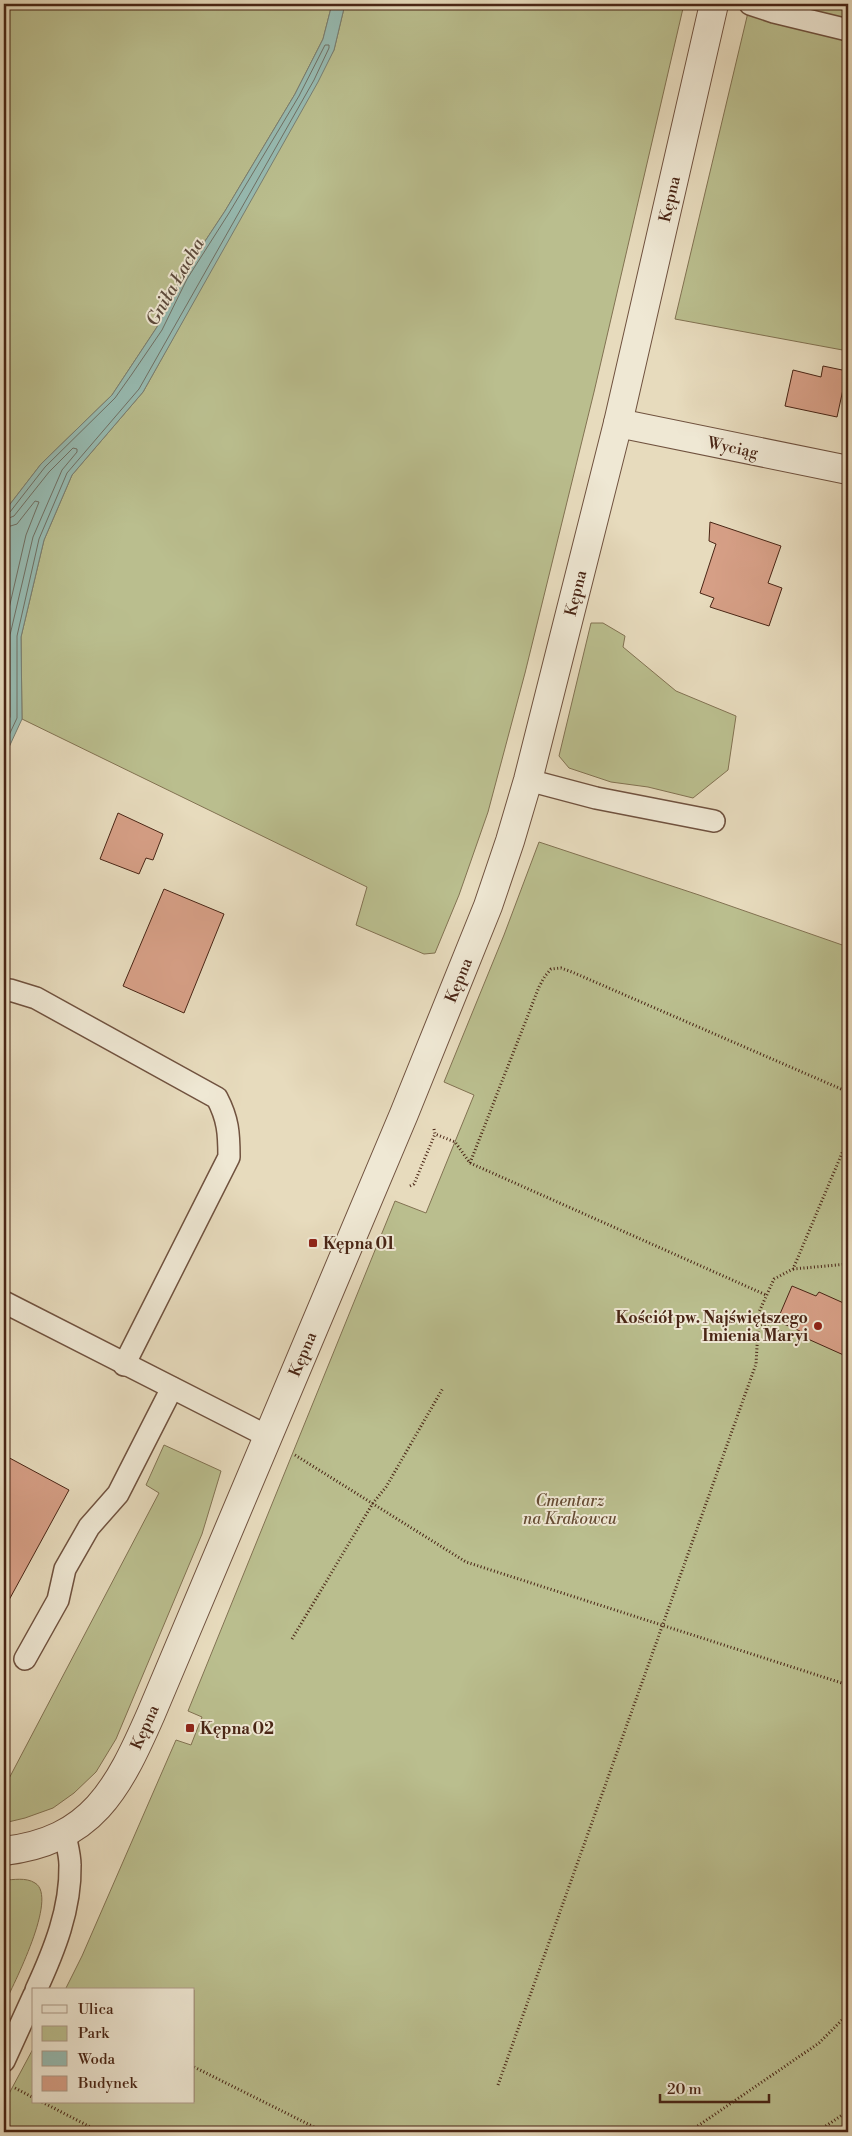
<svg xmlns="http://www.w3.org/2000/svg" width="852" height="2136" viewBox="0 0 852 2136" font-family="'Libre Bodoni',serif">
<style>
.green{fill:#babe8e;stroke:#827252}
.water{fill:#97bbb2;stroke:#787f73}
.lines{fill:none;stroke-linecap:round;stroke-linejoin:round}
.shore{stroke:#707064;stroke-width:1}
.building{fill:#d69f86;stroke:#492515}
.service-casing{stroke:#70523f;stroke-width:24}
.minor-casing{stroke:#70523f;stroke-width:30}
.tertiary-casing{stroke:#70523f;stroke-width:30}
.path{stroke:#492515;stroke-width:3;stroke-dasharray:1 2.5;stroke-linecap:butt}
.service{stroke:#efe8d4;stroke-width:21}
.minor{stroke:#efe8d4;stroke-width:28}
.tertiary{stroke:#efe8d4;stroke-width:28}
.poi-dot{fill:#8f2418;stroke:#efe8d4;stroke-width:2}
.labels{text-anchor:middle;stroke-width:4;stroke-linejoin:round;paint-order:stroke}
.street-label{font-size:16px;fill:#492515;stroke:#efe8d4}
.poi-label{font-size:16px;font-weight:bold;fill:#492515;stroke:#efe8d4;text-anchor:start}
.park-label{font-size:16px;font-style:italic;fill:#654b33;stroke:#efe8d4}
.water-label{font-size:18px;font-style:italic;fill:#5c4a3c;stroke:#efe8d4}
</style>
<rect width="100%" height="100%" fill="#e7dbbd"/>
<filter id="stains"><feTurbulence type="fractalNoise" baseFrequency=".004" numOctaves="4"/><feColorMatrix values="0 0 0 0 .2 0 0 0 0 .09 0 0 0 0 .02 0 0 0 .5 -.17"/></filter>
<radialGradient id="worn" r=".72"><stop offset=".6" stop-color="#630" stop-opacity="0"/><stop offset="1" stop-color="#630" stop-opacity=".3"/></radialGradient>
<g class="green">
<path d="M4 4H332L323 39 295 94 225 211 182 276 157 327 112 395 41 464 4 512Z"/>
<path d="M345 4H684L594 392 525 673 488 812 459 895 435 953 424 954 356 925 367 887 22 719 21 637 44 540 72 475 143 392 334 50Z"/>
<path d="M750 4H848V351L675 319Z"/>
<path d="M591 623H603L625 636 623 647 676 691 736 716 728 770 693 798 648 787 611 782 569 768 559 756Z"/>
<path d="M539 842 699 895 848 947V2132H4V2103L34 2047V2102H194V1990H65L82 1956 176 1740 191 1745 202 1717 188 1711 395 1201 426 1213 474 1095 444 1082 504 935Z"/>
<path d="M164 1445 221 1471 202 1534 116 1739 96 1772 74 1793 53 1808 25 1818 4 1823V1788L159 1493 146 1485Z"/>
<path d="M4 1880C13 1880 26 1877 35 1883 59 1897 13 1985 4 2005Z"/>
</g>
<path class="water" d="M332 4H345L334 50 318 82 143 392 72 475 44 540 21 637 22 719 4 758V512L41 464 112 395 157 327 182 276 225 211 295 94 323 39Z"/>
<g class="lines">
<g class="shore">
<path d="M4 514 10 512 45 467 115 398 132 374 162 330 187 279 229 213 299 96 325 45H329V48L314 80 139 389 67 473 39 539 17 636V718L4 746"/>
<path d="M4 520 14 516 49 472 73 448 77 449V452L62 470 33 537 10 635V717L4 731"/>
<path d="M4 528 17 524 35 501 39 502 26 535 4 630"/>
</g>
</g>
<g class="building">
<path d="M823 366 847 371 837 417 785 406 793 370 821 377Z"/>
<path d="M710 522 781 546 768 583 782 588 769 626 710 607 714 598 700 593 716 544 709 541Z"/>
<path d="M118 813 163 834 153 860 146 858 139 874 100 859Z"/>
<path d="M164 889 224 914 184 1013 123 986Z"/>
<path d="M792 1286 816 1296 819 1292 848 1305V1357L799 1335 800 1331 777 1321Z"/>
<path d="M4 1455 69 1490 9 1600 4 1597Z"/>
</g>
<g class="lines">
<defs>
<g id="service">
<path d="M750 4 774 12 848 30"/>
<path d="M528 780 596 798 714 821"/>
<path d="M4 992 10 990 36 998 217 1098C228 1119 229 1133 229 1157L124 1365"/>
<path d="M4 1302 267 1436"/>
<path d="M25 1659 58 1600 65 1569 89 1527 118 1494 172 1388"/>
<path d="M36 1990C54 1951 71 1909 70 1865 70 1855 67 1845 65 1835"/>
<path d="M4 2061 34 1995"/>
</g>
<path id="minor" d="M618 423 848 470"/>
<path id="tertiary" d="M4 1851C92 1841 118 1789 151 1714L404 1114 488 906 510 841 528 780 618 423 714 4"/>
</defs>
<use href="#service" class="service-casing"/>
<use href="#minor" class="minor-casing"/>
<use href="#tertiary" class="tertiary-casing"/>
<g class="path">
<path d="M434 1129 435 1134 455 1142 470 1163 766 1295"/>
<path d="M470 1163 539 987 545 976 551 969 561 968 572 972 848 1092"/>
<path d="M410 1186 414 1184 435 1134"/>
<path d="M793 1269 848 1264"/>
<path d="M758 1323 791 1336"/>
<path d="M295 1455 466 1562 848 1685"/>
<path d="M292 1639 373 1503 386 1487 443 1388"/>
<path d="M194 2067 324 2132"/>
<path d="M498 2085 756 1364 759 1312 774 1279 793 1269 848 1139"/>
<path d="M15 2088 34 2098"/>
<path d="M42 2102 100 2132"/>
<path d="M689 2132 819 2043 848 2014"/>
<path d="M817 2132 848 2111"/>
</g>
<use href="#service" class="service"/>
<use href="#minor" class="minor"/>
<use href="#tertiary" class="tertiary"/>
</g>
<g class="poi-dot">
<rect x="308" y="1238" width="10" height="10" rx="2.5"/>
<circle cx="818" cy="1326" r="5"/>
<rect x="185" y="1723" width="10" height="10" rx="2.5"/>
</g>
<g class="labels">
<g class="street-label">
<text transform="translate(669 199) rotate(-77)" y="6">Kępna</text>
<text transform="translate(733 447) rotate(12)" y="6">Wyciąg</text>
<text transform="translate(575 593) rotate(-76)" y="6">Kępna</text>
<text transform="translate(458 980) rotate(-68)" y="6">Kępna</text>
<text transform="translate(302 1354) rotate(-67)" y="6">Kępna</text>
<text transform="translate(144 1727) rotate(-66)" y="6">Kępna</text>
</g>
<g class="poi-label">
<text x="323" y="1249">Kępna 01</text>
<text x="808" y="1323" text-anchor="end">Kościół pw. Najświętszego<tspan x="808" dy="18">Imienia Maryi</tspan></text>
<text x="200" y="1734">Kępna 02</text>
</g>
<g class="park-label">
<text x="570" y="1506">Cmentarz<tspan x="570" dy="18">na Krakowcu</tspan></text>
</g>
<g class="water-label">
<text transform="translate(175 282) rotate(-60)" y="6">Gniła Łacha</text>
</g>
</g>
<rect width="852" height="2136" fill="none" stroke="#e7dbbd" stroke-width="20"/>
<rect x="5" y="5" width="842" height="2126" fill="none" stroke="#492515" stroke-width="2.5"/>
<rect x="10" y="10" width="832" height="2116" fill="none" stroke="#492515"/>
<rect x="32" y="1988" width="162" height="115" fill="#efe8d4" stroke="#ad9a88"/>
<rect x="42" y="2005" width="25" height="8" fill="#efe8d4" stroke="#ad9a88"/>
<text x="78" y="2014" font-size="15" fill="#492515">Ulica</text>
<rect x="42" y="2026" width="25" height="15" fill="#babe8e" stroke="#ad9a88"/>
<text x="78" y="2038" font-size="15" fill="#492515">Park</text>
<rect x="42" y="2051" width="25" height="15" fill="#97bbb2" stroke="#ad9a88"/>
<text x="78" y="2064" font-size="15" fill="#492515">Woda</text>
<rect x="42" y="2076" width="25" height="15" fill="#d69f86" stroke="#ad9a88"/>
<text x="78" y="2088" font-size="15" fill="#492515">Budynek</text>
<path d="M660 2094v8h109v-8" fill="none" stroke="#492515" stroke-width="2.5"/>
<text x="667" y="2094" font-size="15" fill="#492515" stroke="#efe8d4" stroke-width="4" paint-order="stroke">20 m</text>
<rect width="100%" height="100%" filter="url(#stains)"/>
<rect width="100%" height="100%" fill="url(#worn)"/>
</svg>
